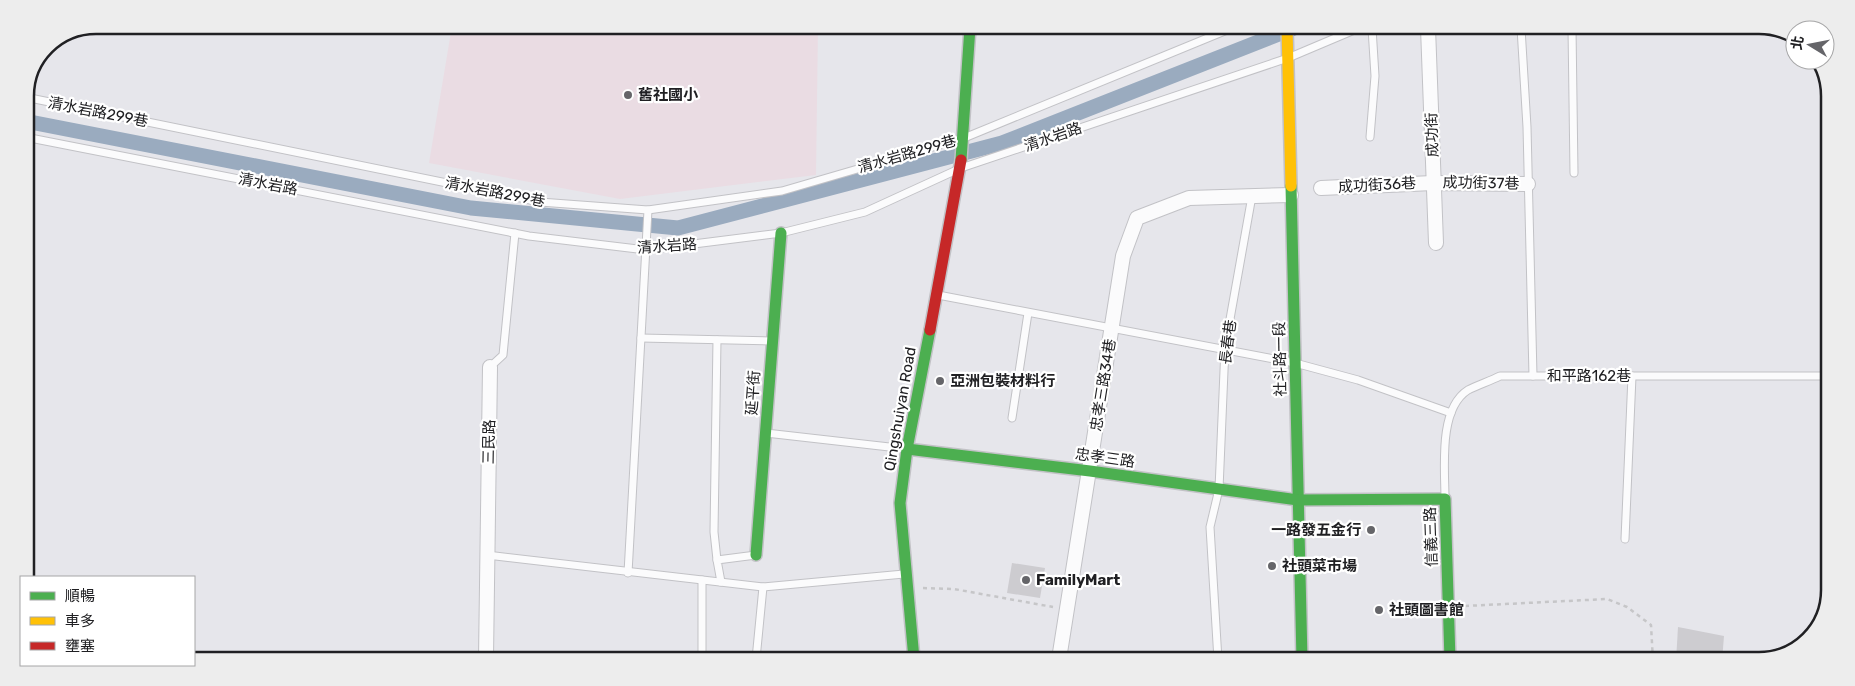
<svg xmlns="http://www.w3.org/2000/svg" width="1855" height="686" viewBox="0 0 1855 686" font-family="Rubik,'Noto Sans TC',sans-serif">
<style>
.education{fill:#eadce3}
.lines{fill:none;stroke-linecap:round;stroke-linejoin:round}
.canal{stroke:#9aabbf;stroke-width:15}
.building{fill:#cdccd0}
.lane-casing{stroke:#c2c2c6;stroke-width:9}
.street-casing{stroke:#c2c2c6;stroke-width:16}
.fast-casing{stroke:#c2c2c6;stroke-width:14}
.slow-casing{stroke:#c2c2c6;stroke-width:14}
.jam-casing{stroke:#c2c2c6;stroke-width:14}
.path{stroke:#c6c6c8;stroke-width:2.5;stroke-dasharray:4 4;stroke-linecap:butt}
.lane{stroke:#fbfbfc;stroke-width:7}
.street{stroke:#fbfbfc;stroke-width:14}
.fast{stroke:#4caf50;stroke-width:11}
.slow{stroke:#ffc107;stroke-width:11}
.jam{stroke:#c62828;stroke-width:11}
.poi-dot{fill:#656569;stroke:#fff;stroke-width:2}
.labels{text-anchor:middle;stroke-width:4.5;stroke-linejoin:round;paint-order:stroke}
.poi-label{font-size:15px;font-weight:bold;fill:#202023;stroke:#fff;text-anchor:start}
.street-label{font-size:15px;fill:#202023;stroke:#fff}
.rim{fill:none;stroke:#202023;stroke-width:2.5}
</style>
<rect width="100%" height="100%" fill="#e6e6eb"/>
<path class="education" d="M452 26 818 27 816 175 620 199 429 163Z"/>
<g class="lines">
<path class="canal" d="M25 121 471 208 678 228 1002 143 1294 28"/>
</g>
<g class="building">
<path d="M1012 563 1045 568 1040 598 1007 593Z"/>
<path d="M1678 627 1724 636 1722 661H1676Z"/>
</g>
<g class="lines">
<defs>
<g id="lane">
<path d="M1521 28 1527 127 1533 376"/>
<path d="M1572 28 1574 173"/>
<path d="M25 97 540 202 648 210 782 191 964 138 1232 28"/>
<path d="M25 137 529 236 646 250 781 233 865 212 961 168 1288 58 1359 28"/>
<path d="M1370 137 1375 76 1372 28"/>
<path d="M938 295 1295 363 1358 380 1451 413"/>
<path d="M641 338 771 341"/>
<path d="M717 340 714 532 717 560"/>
<path d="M490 367 503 355 515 233"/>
<path d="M1012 418 1028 313"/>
<path d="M766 433 907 449"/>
<path d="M1445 499C1445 469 1438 409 1468 390 1478 385 1490 381 1500 376H1828"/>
<path d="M1625 539 1632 376"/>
<path d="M487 555 763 587 904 574"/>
<path d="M628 573 648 210"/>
<path d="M702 580V659"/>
<path d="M721 582 717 560 756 555"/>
<path d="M756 659 763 587"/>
<path d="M1218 660 1210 527 1219 489 1225 347 1252 196"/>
</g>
<g id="street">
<path d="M1428 28 1436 243"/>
<path d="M1321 188 1433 183 1528 184"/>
<path d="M486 658 490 367"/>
<path d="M1059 659 1123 256 1137 218 1189 198 1291 195"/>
</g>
<g id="fast">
<path d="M961 160 970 27"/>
<path d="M1291 186 1302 660"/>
<path d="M907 449 1090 471 1298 500 1445 499 1450 660"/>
<path d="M756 555 781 233"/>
<path d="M914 659 900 503 907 449 930 330"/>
</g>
<path id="slow" d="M1287 28 1291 186"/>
<path id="jam" d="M930 330 961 160"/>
</defs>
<use href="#lane" class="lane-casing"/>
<use href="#street" class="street-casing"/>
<use href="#fast" class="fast-casing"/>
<use href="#slow" class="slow-casing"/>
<use href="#jam" class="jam-casing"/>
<g class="path">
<path d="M923 588 954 589 1053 607"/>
<path d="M1465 606 1607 599 1627 607 1651 625 1653 661"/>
</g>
<use href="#lane" class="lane"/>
<use href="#street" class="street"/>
<use href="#fast" class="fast"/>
<use href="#slow" class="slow"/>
<use href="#jam" class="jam"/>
</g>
<g class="poi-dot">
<circle cx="628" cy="95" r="5"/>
<circle cx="940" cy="381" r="5"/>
<circle cx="1371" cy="530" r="5"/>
<circle cx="1272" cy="566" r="5"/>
<circle cx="1026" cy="580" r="5"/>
<circle cx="1379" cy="610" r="5"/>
</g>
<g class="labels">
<g class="poi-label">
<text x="638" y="100">舊社國小</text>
<text x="950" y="386">亞洲包裝材料行</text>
<text x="1361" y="535" text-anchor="end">一路發五金行</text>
<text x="1282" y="571">社頭菜市場</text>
<text x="1036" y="585">FamilyMart</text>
<text x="1389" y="615">社頭圖書館</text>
</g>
<g class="street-label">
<text transform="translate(98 112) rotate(11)" y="5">清水岩路299巷</text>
<text transform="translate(1432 135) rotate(-92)" y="5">成功街</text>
<text transform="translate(1053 137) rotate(-19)" y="5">清水岩路</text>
<text transform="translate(907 154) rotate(-16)" y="5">清水岩路299巷</text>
<text transform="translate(1481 183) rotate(1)" y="5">成功街37巷</text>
<text transform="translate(268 184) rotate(11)" y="5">清水岩路</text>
<text transform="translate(1377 185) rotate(-3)" y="5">成功街36巷</text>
<text transform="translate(495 192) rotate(11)" y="5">清水岩路299巷</text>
<text transform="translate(667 246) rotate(-4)" y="5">清水岩路</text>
<text transform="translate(1228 342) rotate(-83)" y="5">長春巷</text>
<text transform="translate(1280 359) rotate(-91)" y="5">社斗路一段</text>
<text x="1589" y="381">和平路162巷</text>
<text transform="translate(1103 385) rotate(-81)" y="5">忠孝三路34巷</text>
<text transform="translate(753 393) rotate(-86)" y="5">延平街</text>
<text transform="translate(900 409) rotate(-80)" y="5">Qingshuiyan Road</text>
<text transform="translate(489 442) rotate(-89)" y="5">三民路</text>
<text transform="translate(1105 458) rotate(8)" y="5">忠孝三路</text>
<text transform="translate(1431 537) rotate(-92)" y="5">信義三路</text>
</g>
</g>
<path d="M0 0H1855V686H0ZM96 34H1759A62 62 0 0 1 1821 96V590A62 62 0 0 1 1759 652H96A62 62 0 0 1 34 590V96A62 62 0 0 1 96 34Z" fill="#ededed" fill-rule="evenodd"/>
<path class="rim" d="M96 34H1759A62 62 0 0 1 1821 96V590A62 62 0 0 1 1759 652H96A62 62 0 0 1 34 590V96A62 62 0 0 1 96 34Z"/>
<rect x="20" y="576" width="175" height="90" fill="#ffffff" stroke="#a6a6a7"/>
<rect x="30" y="592" width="25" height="8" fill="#4caf50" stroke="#a6a6a7"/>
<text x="65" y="601" font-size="15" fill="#202023">順暢</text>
<rect x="30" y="617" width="25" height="8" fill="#ffc107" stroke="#a6a6a7"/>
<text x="65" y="626" font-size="15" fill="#202023">車多</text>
<rect x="30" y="642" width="25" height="8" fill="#c62828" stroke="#a6a6a7"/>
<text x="65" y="651" font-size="15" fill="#202023">壅塞</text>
<g transform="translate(1810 45) rotate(280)"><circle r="24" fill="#ffffff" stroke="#a6a6a7"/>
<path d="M0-4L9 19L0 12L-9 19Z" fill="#656569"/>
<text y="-8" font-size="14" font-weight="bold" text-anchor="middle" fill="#202023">北</text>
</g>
</svg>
